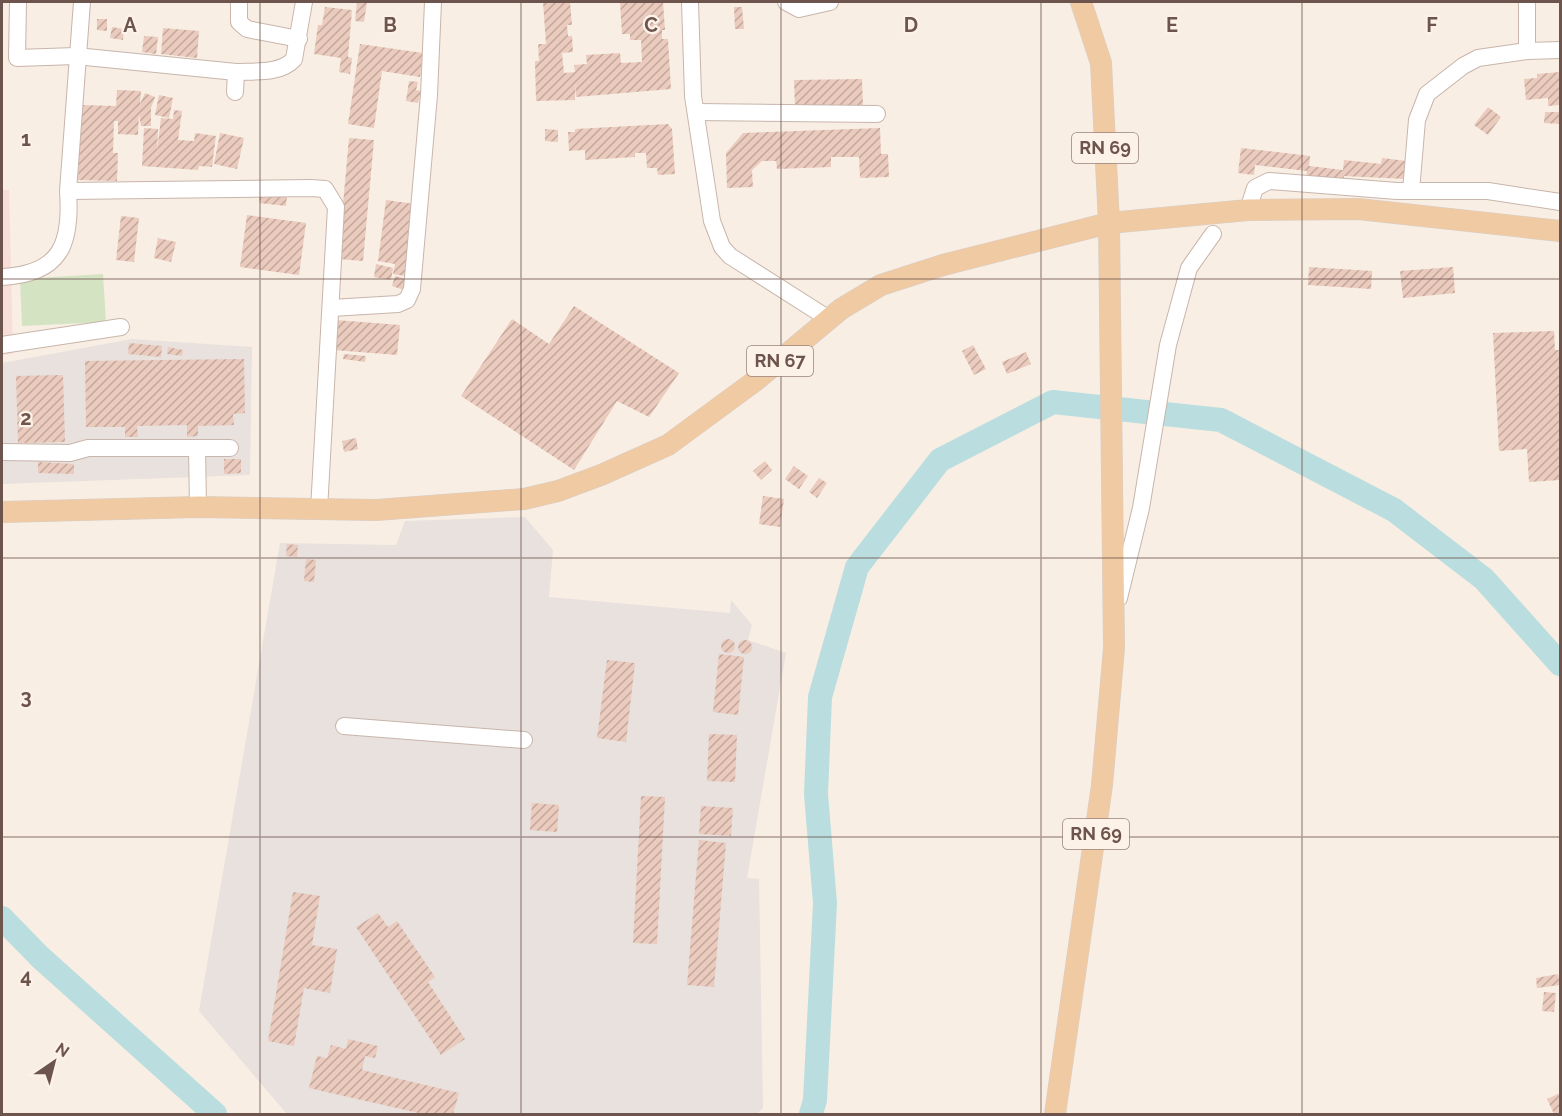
<svg xmlns="http://www.w3.org/2000/svg" width="1562" height="1116" viewBox="0 0 1562 1116" font-family="Raleway,sans-serif">
<style>
.commercial{fill:#f8ded8}
.industrial{fill:#e8e1dd}
.pitch{fill:#d4e4c3}
.lines{fill:none;stroke-linecap:round;stroke-linejoin:round}
.river{stroke:#badedf;stroke-width:24}
.building{fill:url(#building-hatch)}
.minor-casing{stroke:#c8b5ab;stroke-width:18}
.major-casing{stroke:#d6cfcd;stroke-width:22}
.minor{stroke:#fff;stroke-width:16}
.major{stroke:#f0caa3;stroke-width:21}
.grid{fill:none;stroke:#6d544c;stroke-width:1.5;stroke-opacity:0.55}
.labels{text-anchor:middle;stroke-width:4.5;stroke-linejoin:round;paint-order:stroke}
.shield{fill:#fcf2e8;stroke:#98837b;stroke-width:1.5}
.shield-label{font-size:18px;font-weight:bold;fill:#6d544c}
.grid-label{font-size:20px;text-anchor:middle;font-weight:bold;fill:#6d544c;stroke:#fcf2e8;stroke-width:4.5;stroke-linejoin:round;paint-order:stroke}
</style>
<defs>
<pattern id="building-hatch" width="6" height="6" patternUnits="userSpaceOnUse" patternTransform="scale(1.5)"><rect width="6" height="6" fill="#ebcbbe"/><path d="M-1 1l2-2M0 6l6-6M5 7l2-2" fill="none" stroke="#c3a79d"/></pattern>
</defs>
<rect width="100%" height="100%" fill="#f9eee3"/>
<path class="commercial" d="M2 190H9L13 354 2 355Z"/>
<g class="industrial">
<path d="M132 339 252 347 250 475 2 484V363Z"/>
<path d="M525 517 553 550 549 597 730 613 731 600 752 625 748 640 786 653 747 878 759 879 763 1108 757 1114H287L199 1011 280 543 396 545 405 521Z"/>
</g>
<path class="pitch" d="M103 274 106 322 22 326 20 279Z"/>
<g class="lines">
<g class="river">
<path d="M2 918 40 957 215 1114"/>
<path d="M811 1114 815 1100 825 903 816 794 820 697 857 567 940 460 1053 402 1221 420 1394 510 1484 579 1560 664"/>
</g>
</g>
<g class="building">
<path d="M357 2H367L364 22 355 21Z"/>
<path d="M543 2H570L572 25H567L568 36H572L573 52 562 53 564 73 575 72 574 65 587 64 586 55 620 53 621 63 642 62 641 40H630V34H622L620 2H663L665 30H662V39H668L671 89 576 97 575 84V100L536 101 535 61H539L538 44H546Z"/>
<path d="M325 7 352 10 348 57 352 58 350 74 339 72 341 58 314 54 318 25H322Z"/>
<path d="M734 7H742L744 29H735Z"/>
<path d="M97 19H107V31L97 30Z"/>
<path d="M112 27 124 29 123 40 110 38Z"/>
<path d="M163 28 199 31 197 58 161 54Z"/>
<path d="M144 36 158 37 156 54 142 52Z"/>
<path d="M360 44 423 53 420 77 382 71 374 128 348 124Z"/>
<path d="M1560 72V105L1548 106V98L1526 100 1524 79 1537 78V74Z"/>
<path d="M862 79 863 107 795 109 794 80Z"/>
<path d="M409 81 418 82 416 90 421 91 418 103 406 101Z"/>
<path d="M117 90 141 91 140 104 145 93 155 97 151 108V126H141L139 114 138 135 118 134V121H114L113 153H118L117 181 78 180 81 105 116 106Z"/>
<path d="M159 95 173 98 169 118 155 115Z"/>
<path d="M1488 107 1501 117 1488 135 1474 125Z"/>
<path d="M174 110 182 111 178 140 194 141 195 133 216 136 212 167 199 166 198 170 142 166 144 128 158 129 157 151 161 118 173 119Z"/>
<path d="M1545 112H1560V124L1544 123Z"/>
<path d="M668 124 672 129 675 174 658 175 657 168H647L646 153H635V157L585 160V150L569 151 568 132H575V129Z"/>
<path d="M880 128 881 154H888L889 177 860 178 859 157H831V167L777 169 776 161H762L752 170 753 187 727 188 726 153 743 133Z"/>
<path d="M545 129 558 130V142L545 141Z"/>
<path d="M220 133 244 138 237 169 214 164Z"/>
<path d="M349 138 374 140 363 261 338 259Z"/>
<path d="M1241 148 1310 156 1309 166 1343 170 1344 160 1381 164 1382 158 1407 161 1405 179 1344 176 1343 184 1306 179 1307 171 1255 165 1254 175 1238 173Z"/>
<path d="M260 192 287 195 286 206 259 203Z"/>
<path d="M386 200 415 204 405 276 393 274 395 264 378 261Z"/>
<path d="M247 215 306 223 299 275 240 267Z"/>
<path d="M121 216 139 218 134 262 116 260Z"/>
<path d="M158 238 176 242 171 262 154 258Z"/>
<path d="M376 264 393 268 391 280 374 277Z"/>
<path d="M1309 267 1372 271 1371 289 1308 285Z"/>
<path d="M1453 267 1455 293 1403 298 1400 271Z"/>
<path d="M395 276 407 279 404 290 392 286Z"/>
<path d="M574 306 679 373 649 417 617 401 574 470 461 396 512 319 549 344Z"/>
<path d="M336 320 400 325 397 355 334 350Z"/>
<path d="M1554 331 1555 350H1560V480L1529 482 1527 449 1499 451 1493 333Z"/>
<path d="M129 343 162 346 161 357 128 354Z"/>
<path d="M973 345 986 369 974 375 962 351Z"/>
<path d="M168 347 183 350 182 356 167 354Z"/>
<path d="M1026 352 1031 364 1007 374 1002 362Z"/>
<path d="M344 354 366 356 365 362 343 359Z"/>
<path d="M244 359 245 413 233 414 234 425 198 426V436L187 437V425L137 426 138 437H125V427H86L85 361Z"/>
<path d="M63 375 65 442 18 443 16 376Z"/>
<path d="M356 438 358 449 344 452 342 441Z"/>
<path d="M224 459H241V473L224 474Z"/>
<path d="M765 461 772 470 761 480 753 471Z"/>
<path d="M38 462 74 464V474L38 473Z"/>
<path d="M794 466 808 476 799 489 785 479Z"/>
<path d="M819 478 827 483 817 498 809 492Z"/>
<path d="M763 496 784 499 780 527 759 524Z"/>
<path d="M287 544 298 545 297 557 286 556Z"/>
<path d="M306 559 316 560 314 582 304 581Z"/>
<circle cx="728" cy="646" r="7"/>
<circle cx="745" cy="647" r="7"/>
<path d="M719 654 744 657 738 715 713 712Z"/>
<path d="M607 660 635 663 626 742 597 738Z"/>
<path d="M709 734 737 735 735 782 707 781Z"/>
<path d="M641 796 665 797 657 944 633 943Z"/>
<path d="M532 803 559 805 557 832 530 830Z"/>
<path d="M701 806 733 808 731 836 699 834Z"/>
<path d="M699 840 726 843 714 987 687 985Z"/>
<path d="M293 892 320 896 312 945 337 949 330 993 304 988 294 1046 268 1041Z"/>
<path d="M378 913 388 927 397 921 435 977 428 982 465 1039 441 1055 356 927Z"/>
<path d="M1558 974 1560 985 1537 988 1536 978Z"/>
<path d="M1544 992 1556 993 1554 1012 1542 1011Z"/>
<path d="M348 1039 378 1046 375 1058 365 1056 362 1070 459 1093 453 1114H423L309 1088 317 1056 327 1058 331 1045 346 1049Z"/>
<path d="M1560 1093V1114H1554L1547 1099Z"/>
</g>
<g class="lines">
<defs>
<g id="minor">
<path d="M18 2 17 58 76 56 236 72 235 92"/>
<path d="M239 2V22L247 29 299 39"/>
<path d="M690 2 693 96 712 221 722 247 730 256 829 319"/>
<path d="M786 2 799 9 830 2"/>
<path d="M1527 51V2"/>
<path d="M236 72C255 71 281 74 294 59L304 2"/>
<path d="M696 112 877 114"/>
<path d="M68 191 311 188 325 189 336 207 319 510"/>
<path d="M1411 191 1417 120 1427 94 1463 66 1478 58 1527 51 1560 50"/>
<path d="M1248 210 1255 188 1269 181 1397 191H1488L1560 202"/>
<path d="M2 277C60 274 72 245 68 191L82 2"/>
<path d="M331 308 398 304 407 300 412 289 429 95 433 2"/>
<path d="M2 345 121 327"/>
<path d="M197 448 198 507"/>
<path d="M2 452 70 453 88 448H230"/>
<path d="M1119 598 1141 508 1168 345 1189 268 1213 234"/>
<path d="M344 726 524 740"/>
</g>
<g id="major">
<path d="M2 512 198 507 376 510 524 499 558 491 601 475 668 445 755 381 841 309 881 285 943 265 1109 223 1248 210 1358 209 1560 231"/>
<path d="M1055 1114 1102 785 1114 648 1109 223 1101 63 1081 2"/>
</g>
</defs>
<use href="#minor" class="minor-casing"/>
<use href="#major" class="major-casing"/>
<use href="#minor" class="minor"/>
<use href="#major" class="major"/>
</g>
<path class="grid" d="M260 2V1114M521 2V1114M781 2V1114M1041 2V1114M1302 2V1114M2 279H1560M2 558H1560M2 837H1560"/>
<g class="labels">
<g class="shield">
<rect x="1072" y="133" width="66" height="30" rx="4.5"/>
<rect x="747" y="346" width="66" height="30" rx="4.5"/>
<rect x="1063" y="819" width="66" height="30" rx="4.5"/>
</g>
<g class="shield-label">
<text x="1105" y="154">RN 69</text>
<text x="780" y="367">RN 67</text>
<text x="1096" y="840">RN 69</text>
</g>
</g>
<g class="grid-label">
<text x="130" y="32">A</text>
<text x="390" y="32">B</text>
<text x="651" y="32">C</text>
<text x="911" y="32">D</text>
<text x="1172" y="32">E</text>
<text x="1432" y="32">F</text>
<text x="26" y="146">1</text>
<text x="26" y="425">2</text>
<text x="26" y="704">3</text>
<text x="26" y="983">4</text>
</g>
<rect width="1562" height="1116" fill="none" stroke="#6d544c" stroke-width="6"/>
<g transform="translate(54 1062) rotate(35)" stroke="#fcf2e8" stroke-width="4.5" paint-order="stroke">
<path d="M0-4.5L10 22L0 15L-10 22Z" fill="#6d544c"/>
<text y="-9" font-size="16" font-weight="bold" text-anchor="middle" fill="#6d544c">N</text>
</g>
</svg>
